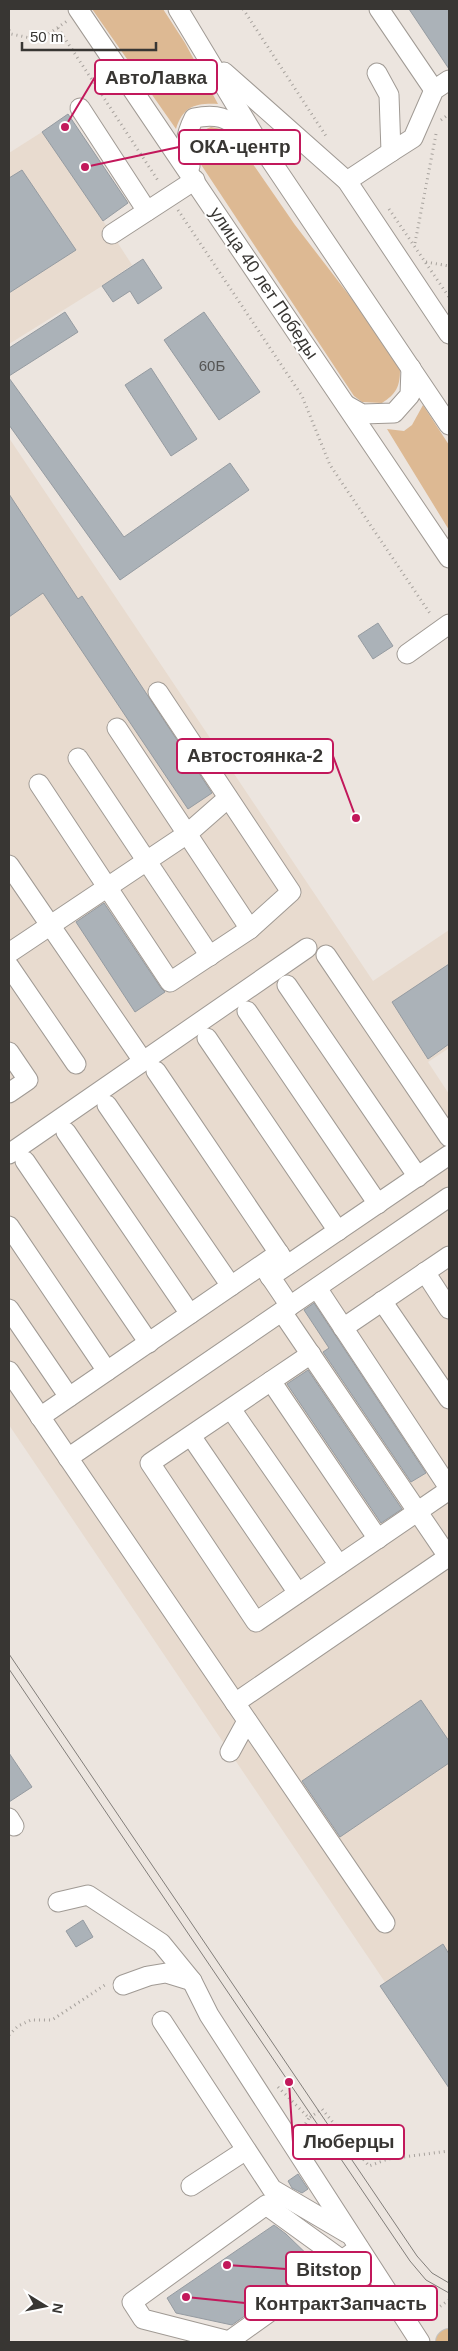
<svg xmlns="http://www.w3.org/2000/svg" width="458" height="2351" viewBox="0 0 458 2351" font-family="Arial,sans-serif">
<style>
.built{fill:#e8dbcf}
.green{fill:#ddb993}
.building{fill:#abb2b8;stroke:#959ba1}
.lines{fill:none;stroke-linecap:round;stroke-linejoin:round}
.minor-casing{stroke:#a09a94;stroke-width:21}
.major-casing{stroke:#c3c3c2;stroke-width:26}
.path{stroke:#a7a29d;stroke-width:3;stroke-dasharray:1 4;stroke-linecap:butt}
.minor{stroke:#fff;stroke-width:19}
.major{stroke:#dfb98c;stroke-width:24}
.tram{stroke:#827e7a;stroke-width:1}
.labels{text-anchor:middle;stroke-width:4;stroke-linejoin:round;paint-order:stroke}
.number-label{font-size:15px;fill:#555554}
.street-label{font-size:18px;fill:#383633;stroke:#fff}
.leader{fill:none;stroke:#c2185b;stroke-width:2}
.callout-dot{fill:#c2185b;stroke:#fff;stroke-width:2}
.callout{fill:#fff;stroke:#c2185b;stroke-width:2}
.callout-label{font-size:19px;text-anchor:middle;font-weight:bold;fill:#383633}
</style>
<rect width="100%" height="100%" fill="#ece5df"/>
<g class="built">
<path d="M42 132 112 234 132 265 102 286 9 344V153Z"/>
<path d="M9 438 373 981 449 930V1048L428 1062 449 1094V2077L9 1425Z"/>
</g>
<g class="green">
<path d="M92 9H163L185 43 218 104C196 103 183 106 176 129Z"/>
<path d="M211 127 226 130 246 154 295 225 352 299 400 370C400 387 396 394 382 403L362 402 354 396 198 160C194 146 196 132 211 127Z"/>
<path d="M423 405 449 445V530L387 429 404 431 412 425Z"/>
</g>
<g class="building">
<path d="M409 9H449V69Z"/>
<path d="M68 114 128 203 103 221 42 132Z"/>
<path d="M22 170 76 250 9 293V178Z"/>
<path d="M143 259 162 288 138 304 130 291 113 302 102 286Z"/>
<path d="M65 312 78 332 9 376V348Z"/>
<path d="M204 312 260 392 219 420 164 340Z"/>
<path d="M151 368 197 439 171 456 125 385Z"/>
<path d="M9 378 124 537 230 463 249 490 120 580 9 425Z"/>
<path d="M9 494 78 599 82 596 212 793 188 809 43 593 9 617Z"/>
<path d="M378 623 393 646 373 659 358 636Z"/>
<path d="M104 903 161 988 165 992 135 1012 76 922Z"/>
<path d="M449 964V1044L428 1059 392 1002Z"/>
<path d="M314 1303 426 1473 411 1482 323 1352 329 1348 304 1310Z"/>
<path d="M308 1370 402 1509 381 1523 287 1384Z"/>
<path d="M421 1700 449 1741V1763L340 1837 302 1781Z"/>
<path d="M9 1753 32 1787 9 1802Z"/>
<path d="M83 1920 93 1937 76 1947 66 1931Z"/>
<path d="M443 1944 449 1954V2088L380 1986Z"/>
<path d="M298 2174 308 2189 302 2193 292 2188 288 2181Z"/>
<path d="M274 2225 286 2234 317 2264 232 2325 176 2313 167 2298Z"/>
</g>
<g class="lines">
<defs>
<g id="minor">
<path d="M78 9 449 558"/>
<path d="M178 9 257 140 449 425"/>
<path d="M379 9 434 90"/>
<path d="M224 72 347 181 449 334"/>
<path d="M80 108 147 211"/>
<path d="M391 152 413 138 434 90 449 80"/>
<path d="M190 166C184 147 185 136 194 118 223 112 229 121 252 136"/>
<path d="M347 181 391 152 389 95 377 73"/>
<path d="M112 234 195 180"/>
<path d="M346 405 362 414 394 413 410 395 411 368"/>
<path d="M407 654 449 624"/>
<path d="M117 728 250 929"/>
<path d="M78 758 210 956"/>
<path d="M39 784 170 982 250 929 291 892 158 692"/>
<path d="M9 865 143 1061"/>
<path d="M9 953 187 834 228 798"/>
<path d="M326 955 449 1137"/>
<path d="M9 966 76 1064"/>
<path d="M287 985 418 1177"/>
<path d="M247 1011 378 1204"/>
<path d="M207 1038 338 1231"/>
<path d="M9 1052 28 1080 9 1093"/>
<path d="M156 1071 287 1265"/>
<path d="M107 1105 231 1286"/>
<path d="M66 1132 190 1314"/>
<path d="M9 1154 307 948"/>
<path d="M25 1161 149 1343"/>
<path d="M9 1226 107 1371"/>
<path d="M263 1266 290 1306"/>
<path d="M425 1272 449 1309"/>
<path d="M270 1277 449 1155"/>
<path d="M317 1288 449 1488"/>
<path d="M382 1301 449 1399"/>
<path d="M9 1309 69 1397"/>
<path d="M282 1312 449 1558"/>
<path d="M343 1328 449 1256"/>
<path d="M311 1354 150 1463 256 1622 449 1490"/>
<path d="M9 1371 385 1923"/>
<path d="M271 1381 378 1539"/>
<path d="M231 1409 339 1565"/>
<path d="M40 1417 279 1253"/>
<path d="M191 1436 298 1593"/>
<path d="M68 1458 449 1197"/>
<path d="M235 1703 448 1557"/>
<path d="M230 1752 247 1721"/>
<path d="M9 1818 14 1826"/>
<path d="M58 1902 88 1895 161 1943 192 1981 209 2015 420 2342"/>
<path d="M123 1985 148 1976 166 1973 192 1981"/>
<path d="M162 2021 272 2189 347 2233"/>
<path d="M191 2186 246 2150"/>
<path d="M342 2260 266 2205 132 2302 143 2319 229 2341 359 2248"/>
</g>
<path id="major" d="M448 2342 449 2341"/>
</defs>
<use href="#minor" class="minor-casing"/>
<use href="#major" class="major-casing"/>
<g class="path">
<path d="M243 9 326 136"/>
<path d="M58 28 159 182"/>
<path d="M9 30 11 34 40 40 67 21"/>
<path d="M441 120 449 114"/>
<path d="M389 209 449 297"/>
<path d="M178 210 302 396 330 465 431 615"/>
<path d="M415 243 436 134"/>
<path d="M426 262 449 266"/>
<path d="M9 2035 18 2026 31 2020H52L105 1985"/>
<path d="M278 2087 309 2118 322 2109 369 2166 388 2159 449 2151"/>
<path d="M303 2128 309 2118"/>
<path d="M424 2318 449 2300"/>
</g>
<use href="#minor" class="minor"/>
<use href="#major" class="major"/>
<g class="tram">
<path d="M9 1654 417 2256 432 2273 449 2283"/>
<path d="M9 1669 410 2261 426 2280 449 2293"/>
</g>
</g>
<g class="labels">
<g class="number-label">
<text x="212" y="371">60Б</text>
</g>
<g class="street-label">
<text transform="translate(264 283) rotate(56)" y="6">улица 40 лет Победы</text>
</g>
</g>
<path class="leader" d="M65 127L95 77M85 167L179 147M356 818L333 756M289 2082L293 2142M227 2265L286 2269M186 2297L245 2303"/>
<g class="callout-dot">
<circle cx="65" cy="127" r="5"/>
<circle cx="85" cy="167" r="5"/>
<circle cx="356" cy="818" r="5"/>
<circle cx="289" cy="2082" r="5"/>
<circle cx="227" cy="2265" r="5"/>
<circle cx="186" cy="2297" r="5"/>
</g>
<g class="callout">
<rect x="95" y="60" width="122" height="34" rx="5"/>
<rect x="179" y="130" width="121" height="34" rx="5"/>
<rect x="177" y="739" width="156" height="34" rx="5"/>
<rect x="293" y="2125" width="111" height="34" rx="5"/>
<rect x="286" y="2252" width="85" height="34" rx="5"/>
<rect x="245" y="2286" width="192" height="34" rx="5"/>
</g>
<g class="callout-label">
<text x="156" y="84">АвтоЛавка</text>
<text x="240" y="153">ОКА-центр</text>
<text x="255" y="762">Автостоянка-2</text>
<text x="349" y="2148">Люберцы</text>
<text x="329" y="2276">Bitstop</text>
<text x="341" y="2310">КонтрактЗапчасть</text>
</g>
<rect width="458" height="2351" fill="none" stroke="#383633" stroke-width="20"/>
<g transform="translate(45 2306) rotate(100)" stroke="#ffffff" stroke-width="4" paint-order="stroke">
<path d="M0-4L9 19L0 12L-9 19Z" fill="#383633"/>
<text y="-8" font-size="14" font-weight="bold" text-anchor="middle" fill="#383633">N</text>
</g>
<path d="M22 42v8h134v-8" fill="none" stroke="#383633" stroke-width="2.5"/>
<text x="30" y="42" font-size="15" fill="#383633" stroke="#ffffff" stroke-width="4" paint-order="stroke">50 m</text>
</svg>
